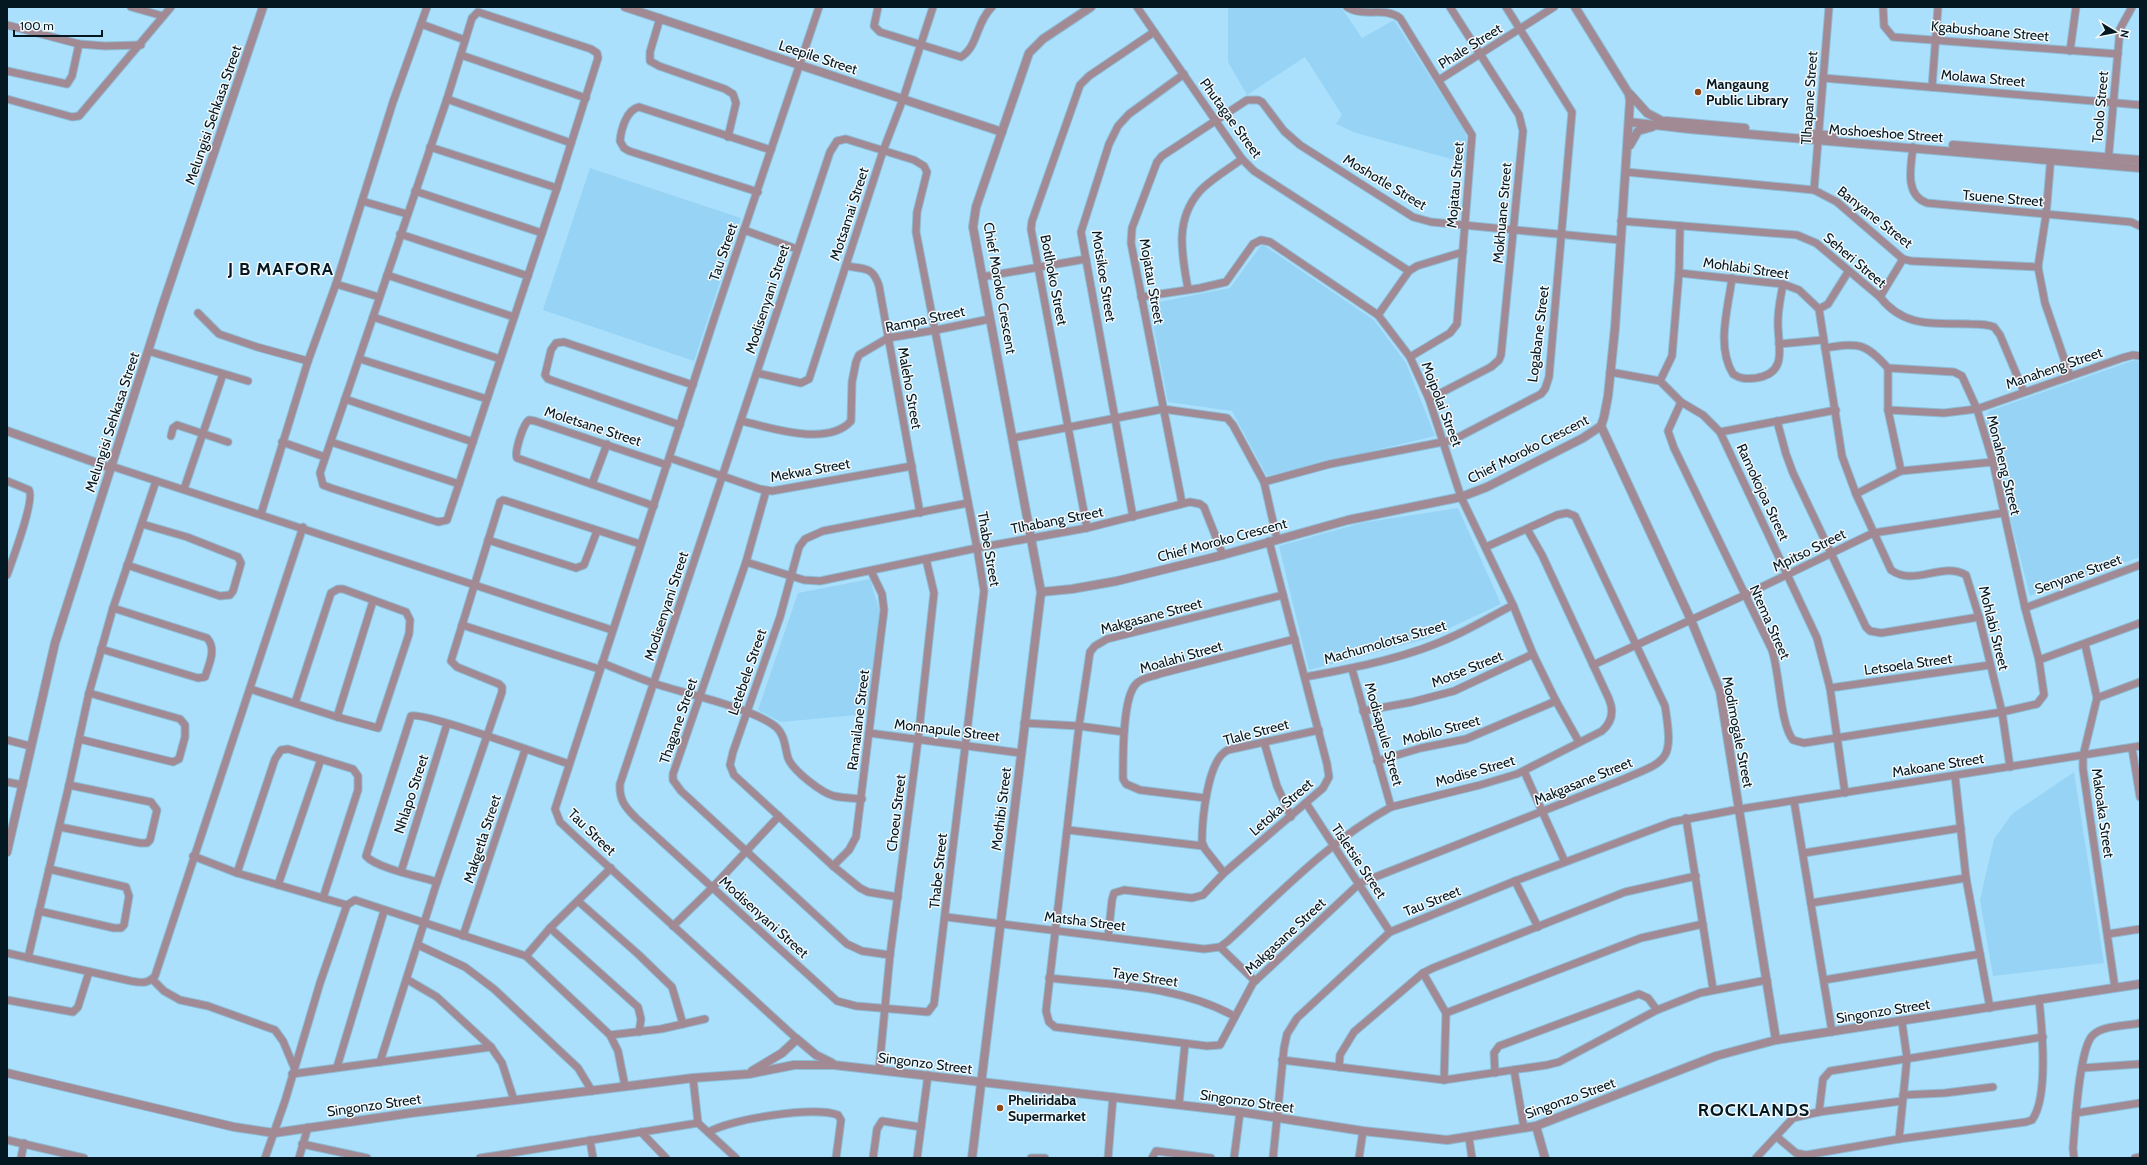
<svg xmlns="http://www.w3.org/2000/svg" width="2147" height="1165" viewBox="0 0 2147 1165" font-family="Cabin,sans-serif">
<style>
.built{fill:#97d3f4}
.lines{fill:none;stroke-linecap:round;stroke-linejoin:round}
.minor-casing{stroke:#8dbcd6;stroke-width:9}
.tertiary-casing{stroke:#8dbcd6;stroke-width:10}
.minor{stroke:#a18a93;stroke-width:7}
.tertiary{stroke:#a18a93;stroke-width:8}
.poi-dot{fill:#8b4818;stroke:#f4f9fc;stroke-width:1.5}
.labels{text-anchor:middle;stroke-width:3;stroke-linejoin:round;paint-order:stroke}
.street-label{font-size:14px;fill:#041822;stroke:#f4f9fc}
.poi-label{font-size:14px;font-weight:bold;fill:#041822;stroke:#f4f9fc;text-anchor:start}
.district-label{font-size:18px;font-weight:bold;letter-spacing:1px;fill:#041822;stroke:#f4f9fc}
</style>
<rect width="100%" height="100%" fill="#abe0fd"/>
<g class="built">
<path d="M1228 7H1341L1362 38 1394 20 1464 130 1467 138 1466 163 1356 133 1336 124 1342 115 1305 57 1247 95 1228 62Z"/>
<path d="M590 168 741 218 694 361 543 310Z"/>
<path d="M1262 244 1374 320 1406 363 1435 436 1267 476 1232 411 1168 402 1149 304 1230 288Z"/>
<path d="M2135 360 2140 362V557L2030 596 1985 420 1989 411Z"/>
<path d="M1458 508 1501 604 1426 639 1309 670 1279 546 1361 523Z"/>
<path d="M870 579 880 612 868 714 781 722 758 710 798 593Z"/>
<path d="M2074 772 2104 963 1993 976 1980 900 1994 839 2012 814Z"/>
</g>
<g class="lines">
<defs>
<g id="minor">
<path d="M131 7 163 16"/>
<path d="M878 7 874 26 880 32 961 57C978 47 976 22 992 7"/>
<path d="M1137 7 1242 159 1254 171 1409 271"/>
<path d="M1347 7C1364 18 1384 6 1400 18L1472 135 1457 324 1450 333 1410 357"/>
<path d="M1883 7 1884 26 1893 37 2118 54"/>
<path d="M478 12 591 49 597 53 598 58 557 188 459 484 447 520 438 522 331 488 323 485 320 473 447 99 472 18Z"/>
<path d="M660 18 650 52V61L659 66 725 89 733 94 736 103 728 137"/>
<path d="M421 24 465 40"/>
<path d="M7 25 79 44 105 46 141 45"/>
<path d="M2070 51 2076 7"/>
<path d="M461 55 586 98"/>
<path d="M7 71 67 84 72 76 79 44"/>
<path d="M1823 78 2140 105"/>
<path d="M1439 80 1554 7"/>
<path d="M1932 87 1938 7"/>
<path d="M7 99 72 117 79 116 171 7"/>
<path d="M447 99 571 143"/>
<path d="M846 139 914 160 924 166 927 172 917 212 916 232 977 548 984 591 934 1004 928 1012 856 1006 837 1001 636 818C625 807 619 800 620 784L830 152 837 141Z"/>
<path d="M430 147 557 188"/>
<path d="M1913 147C1911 166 1904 195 1927 203L2131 222 2140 226"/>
<path d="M2051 156 2046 215 2038 267 2045 303 2070 376"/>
<path d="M2108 163 2120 29 2132 7"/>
<path d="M1626 172 1814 190 1837 202 1903 259 1911 261 2038 267"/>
<path d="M1814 190 1829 7"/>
<path d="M415 191 542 233"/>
<path d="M758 192 629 151 624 148 620 141C621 130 626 110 639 107L771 150"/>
<path d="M362 201 407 214"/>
<path d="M1621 221 1797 235 1816 243 1880 297C1904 328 1934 323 1970 324 1978 324 1987 324 1994 327L2000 335 2024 392"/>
<path d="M744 230 797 249"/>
<path d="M400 234 528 276"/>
<path d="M846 266C864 269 873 266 879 286L920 513"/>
<path d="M1679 273 1783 284 1799 290 1819 309 1842 456 1856 494 1891 570C1914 587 1943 561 1966 575L1979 617 2002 712 2010 767"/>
<path d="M387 275 514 317"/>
<path d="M982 277 1086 259"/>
<path d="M1732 278C1728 309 1716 346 1733 374 1740 379 1747 379 1756 378 1790 373 1777 344 1778 321 1778 308 1781 296 1783 284"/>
<path d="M336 284 379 297"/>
<path d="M1188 289C1182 255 1174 220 1200 191 1211 179 1229 169 1242 159"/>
<path d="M1141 297 1200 288 1226 282 1253 244 1261 240 1270 242 1378 315 1410 357 1429 399 1461 497 1513 605 1533 654 1556 701 1579 742"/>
<path d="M1880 297 1903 259"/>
<path d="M1819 309 1828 304 1848 272"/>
<path d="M198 313 219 334 257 347 308 361"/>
<path d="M1378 315 1409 271 1417 266 1463 252"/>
<path d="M373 317 500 359"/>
<path d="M1779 344 1823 340"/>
<path d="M148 351 248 381"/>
<path d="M360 359 487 399"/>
<path d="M1888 368V410L1901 471"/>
<path d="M1610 372 1660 381 1681 402 1703 415 1720 432 1817 638 1830 688 1845 793"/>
<path d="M757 373 801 383 809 379 883 151 903 99 933 7"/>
<path d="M1660 381 1672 356 1679 273 1680 226"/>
<path d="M345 399 473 442"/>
<path d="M1429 399 1491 367 1499 360 1501 355 1523 131 1519 115 1450 7"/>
<path d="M1681 402 1668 431 1674 448 1772 650C1780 674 1780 724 1793 740L1804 743 2002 712 2037 704 2044 695 2039 660 2025 608 1993 462 1977 409 1962 376 1954 372 1888 368C1864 342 1859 343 1825 348"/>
<path d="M1888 410 1944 413 1977 409 2122 358 2133 355 2140 356"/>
<path d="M742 421C770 428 828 447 851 421L852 382 856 362 859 355 888 338 936 330 990 319"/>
<path d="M1777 421 1786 454 1793 473 1866 627 1870 631 1881 633 1979 617"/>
<path d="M680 425 548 379 545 375 551 350 556 343 564 342 693 385"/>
<path d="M1720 432 1836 410"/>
<path d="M171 436 173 428 177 425 228 442"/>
<path d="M1013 438 1163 409 1227 418 1233 425 1264 482 1277 539"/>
<path d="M282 442 325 457"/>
<path d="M331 442 459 484"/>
<path d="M670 458 760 489 772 491 912 466"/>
<path d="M111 466 612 630"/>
<path d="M7 481 29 490C35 500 12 561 7 575"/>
<path d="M1264 482 1330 464 1453 440 1541 394 1545 389 1549 377 1572 112 1506 7"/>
<path d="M592 484 607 444"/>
<path d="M184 489 223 374"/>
<path d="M766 491 746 562 673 774V780L681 791 847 944 862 951 890 955"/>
<path d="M1856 494 1901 471 1993 462"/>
<path d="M1182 503 1131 243 1132 228 1157 162 1162 156 1247 100H1258L1262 102 1284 131 1300 145 1413 217 1431 222 1620 240"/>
<path d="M654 506 517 458C514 453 523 424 529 420L535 421 667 465"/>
<path d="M261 514 308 361 336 284 393 102 427 7"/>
<path d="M1133 517 1081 232 1109 144 1118 126 1129 114 1184 74"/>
<path d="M1087 528 1031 229 1032 221 1080 85 1089 76 1154 32"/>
<path d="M488 540 576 568 584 565 597 531"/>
<path d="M746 562 804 580 820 581 977 548 1087 528 1190 502 1200 504 1204 507 1223 555"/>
<path d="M127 565 220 596 230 595 233 591 241 563 238 557 187 537 142 524"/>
<path d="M1283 595 1107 639 1095 646 1090 652 1079 726 1046 1011 1049 1022 1055 1027 1207 1046 1220 1045 1253 983 1360 883 1619 781C1668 760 1674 763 1665 706L1575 516 1567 513 1557 515 1486 547"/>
<path d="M2025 608 2140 565"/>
<path d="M462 625 599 669"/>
<path d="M2085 644 2097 698 2083 756V769L2115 988"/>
<path d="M101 649 198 678 205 677C209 664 217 649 207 638L113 608"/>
<path d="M2039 660 2140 623"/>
<path d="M602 663C620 670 638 678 656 684 686 694 753 708 776 727 785 735 785 748 788 758 793 771 822 793 834 796 843 798 853 798 862 799"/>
<path d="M1593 665 1745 595 1873 533 2003 513"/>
<path d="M1352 669 1391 807"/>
<path d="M1305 677C1354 668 1411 657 1456 635 1475 626 1494 615 1513 605"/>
<path d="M1830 688 1990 665"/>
<path d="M250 689 337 717 378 728 409 634 410 620 406 612 343 589H338L331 593 295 703"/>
<path d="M2097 698 2140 682"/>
<path d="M1363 711 1412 702 1454 691 1533 654"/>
<path d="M337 717 373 601"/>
<path d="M1024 723 1079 726 1124 732"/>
<path d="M869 733 1021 753"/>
<path d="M79 739 173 762 179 759 185 737V725L180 719 89 693"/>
<path d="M7 740 30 746"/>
<path d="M1264 742 1277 786 1291 817"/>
<path d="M2132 748 2140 797"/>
<path d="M1377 761 1421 748 1466 739 1556 701"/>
<path d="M1524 771 1565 862"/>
<path d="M1955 776 1966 878 1990 1008"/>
<path d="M7 782 23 785"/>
<path d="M1205 798 1140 790 1126 784 1123 779C1123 760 1122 698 1136 684 1141 678 1152 677 1159 674L1295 639"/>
<path d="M1794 801 1832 1032"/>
<path d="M1306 803 1390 932"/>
<path d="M1686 818 1713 989"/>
<path d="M60 827 140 843H147L150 840 157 810 151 802 69 785"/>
<path d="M1068 830 1203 846"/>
<path d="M1804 853 1961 828"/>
<path d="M193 856 237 873 347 905"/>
<path d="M833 866 849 850 856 837 884 610 882 594 871 571"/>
<path d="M401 872 447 724"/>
<path d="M237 873 275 759 281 750 288 749 353 769 358 776V790L323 898"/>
<path d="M1224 873 1205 849 1202 842C1202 822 1207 759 1228 750L1319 730"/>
<path d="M1515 881 1538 927"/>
<path d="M437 882C421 877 376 868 366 856L411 716C422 711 548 757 569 764"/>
<path d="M278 885 321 759"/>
<path d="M898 897 868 892 860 888 833 866 734 775 730 765 733 752 780 617 799 547 805 539 823 531 968 503"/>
<path d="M578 901 638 954 672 987 683 1024"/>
<path d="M1811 903 1966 878"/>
<path d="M39 911 114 928H121L124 925 129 896 126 887 49 869"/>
<path d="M946 917 1204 949 1220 947 1228 941C1280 893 1329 841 1391 807L1480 785 1517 774 1602 731C1612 722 1614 711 1609 699L1542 555 1527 529"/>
<path d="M673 926 712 888 779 816"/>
<path d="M550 928 638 1007 641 1019 639 1032"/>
<path d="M2108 934 2140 929"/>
<path d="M463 936 525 750"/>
<path d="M1108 937 1112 900 1114 893 1124 890 1192 898 1203 895 1224 873 1323 788 1329 777 1327 764 1269 541"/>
<path d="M418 945 465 967 494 989 578 1068 592 1091"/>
<path d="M1220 947 1255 981"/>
<path d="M7 953 131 981C141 983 148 984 155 976L303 527"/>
<path d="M526 956 550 928 611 868"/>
<path d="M28 958 69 785 89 693 113 608 156 481"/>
<path d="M1423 973 1446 1013 1444 1080"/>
<path d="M1049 978C1111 985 1178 985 1234 1016"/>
<path d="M152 979 164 991 180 1000 208 1006 275 1030 283 1041 294 1067"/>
<path d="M408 980 437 997 491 1047 502 1063 514 1100"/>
<path d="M1824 980 1980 954"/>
<path d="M7 1000 73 1012 78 1007 89 972"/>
<path d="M1446 1013 1641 938 1703 924"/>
<path d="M610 1035 661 1029 705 1019"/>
<path d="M797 1039 576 837 560 822 555 809 716 313 819 7"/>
<path d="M1282 1060 1444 1080 1547 1065 1559 1062 1657 1010 1700 993 1767 980"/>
<path d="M380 1062 437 882 502 692V687L499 684 457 667 451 661 500 502 503 500 510 502 640 544"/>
<path d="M337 1067 384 911"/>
<path d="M1339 1067 1340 1055 1354 1032 1423 973 1433 968 1625 892 1696 876"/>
<path d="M2082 1068 2140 1064"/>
<path d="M879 1070 890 955 918 740 934 593 926 559"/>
<path d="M1514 1070 1524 1128"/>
<path d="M1495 1073 1494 1053 1499 1046 1639 994 1648 998 1657 1010"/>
<path d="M292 1074 491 1047"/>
<path d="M693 1078 698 1123 736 1158"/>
<path d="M1903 1095 1945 1093 1993 1087"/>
<path d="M1179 1104 1185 1044"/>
<path d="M1819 1112 1823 1079 1830 1071 2043 1037"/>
<path d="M2076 1113 2140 1103"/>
<path d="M641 1132 666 1158"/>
<path d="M709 1132C730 1119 814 1106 838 1115L841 1120 836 1158"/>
<path d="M1777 1137 1796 1153 1806 1155 1899 1139 2026 1122 2032 1120C2049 1097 2042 1028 2039 999"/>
<path d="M1469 1138 1472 1158"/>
<path d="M1899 1139 1907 1058 1902 1022"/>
<path d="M7 1140 84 1158"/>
<path d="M590 1140 593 1158"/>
<path d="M302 1144 367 1158"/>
<path d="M21 1158 24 1143"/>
<path d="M265 1158 285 1101 320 983 347 905 355 900 526 956 610 1035 618 1051 625 1086"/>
<path d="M299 1158 308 1127"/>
<path d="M480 1158 698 1123"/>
<path d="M873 1158 877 1129 882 1121 921 1127"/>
<path d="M917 1158 928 1075"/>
<path d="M1031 1158H1045"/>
<path d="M1108 1158 1113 1097"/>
<path d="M1152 1158 1156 1151 1211 1158"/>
<path d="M1234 1158 1240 1112"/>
<path d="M1273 1158 1284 1048 1287 1034 1297 1018 1390 932 1515 881 1672 822 1740 809 2140 746"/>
<path d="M1359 1158 1363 1131"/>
<path d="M1756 1158 1793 1118 1819 1112 1902 1101"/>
<path d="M2074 1158 2073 1148C2075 1127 2079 1047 2093 1035 2103 1025 2127 1026 2140 1023"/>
<path d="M2135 1158 2140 1157"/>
</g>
<g id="tertiary">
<path d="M625 7 1002 132"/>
<path d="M1630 94 1647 113 1662 121"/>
<path d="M1666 121 1745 128"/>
<path d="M1629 122 1689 129 2140 168"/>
<path d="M1806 133 1834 136"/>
<path d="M1630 145 1638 131 1652 127"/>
<path d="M1953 145 2140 160"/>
<path d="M1601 426 1691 620 1720 691 1776 1040"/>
<path d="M7 431 111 468"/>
<path d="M1041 592 1072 589 1117 581 1223 555 1348 520 1461 497 1487 487 1583 438 1601 426 1604 417 1608 396 1615 328 1630 101 1629 94 1575 7"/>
<path d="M7 852 55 643 162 307 263 7"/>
<path d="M752 1071 782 1053 797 1039 816 1055 832 1063"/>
<path d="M7 1073 234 1127 274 1133 411 1113 693 1078 749 1074 794 1065H834L1240 1112 1363 1131 1447 1140 1536 1126 1716 1056 1776 1040 2140 984"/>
<path d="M1536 1126 1545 1158"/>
<path d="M972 1158 1041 592 973 227 976 207 1029 53 1043 39 1091 7"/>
</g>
</defs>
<use href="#minor" class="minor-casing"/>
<use href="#tertiary" class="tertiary-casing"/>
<use href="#minor" class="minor"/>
<use href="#tertiary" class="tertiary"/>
</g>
<g class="poi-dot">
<circle cx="1698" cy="92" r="4"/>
<circle cx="1000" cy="1108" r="4"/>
</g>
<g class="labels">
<g class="street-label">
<text transform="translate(1990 31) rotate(5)" y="5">Kgabushoane Street</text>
<text transform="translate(1470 46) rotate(-32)" y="5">Phale Street</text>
<text transform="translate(818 57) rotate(18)" y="5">Leepile Street</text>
<text transform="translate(1983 78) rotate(5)" y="5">Molawa Street</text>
<text transform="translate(1809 98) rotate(-86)" y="5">Tlhapane Street</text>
<text transform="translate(2100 107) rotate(-85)" y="5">Toolo Street</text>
<text transform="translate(213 115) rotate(-71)" y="5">Melungisi Sehkasa Street</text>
<text transform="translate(1231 118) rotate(54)" y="5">Phutagae Street</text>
<text transform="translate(1886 133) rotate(4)" y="5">Moshoeshoe Street</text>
<text transform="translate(1385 182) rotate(31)" y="5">Moshotle Street</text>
<text transform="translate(1455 185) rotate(-85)" y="5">Mojatau Street</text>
<text transform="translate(2003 198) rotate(5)" y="5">Tsuene Street</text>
<text transform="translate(1502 213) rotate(-85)" y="5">Mokhuane Street</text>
<text transform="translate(849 214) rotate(-72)" y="5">Motsamai Street</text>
<text transform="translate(1875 217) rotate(38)" y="5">Banyane Street</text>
<text transform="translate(723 252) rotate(-71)" y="5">Tau Street</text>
<text transform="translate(1855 260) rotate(40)" y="5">Seheri Street</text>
<text transform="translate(1746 268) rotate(8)" y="5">Mohlabi Street</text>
<text transform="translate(1104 276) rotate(81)" y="5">Motsikoe Street</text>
<text transform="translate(1054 280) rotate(79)" y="5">Botlhoko Street</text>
<text transform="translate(1152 281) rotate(80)" y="5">Mojatau Street</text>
<text transform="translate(1000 288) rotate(80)" y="5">Chief Moroko Crescent</text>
<text transform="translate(767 299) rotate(-72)" y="5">Modisenyani Street</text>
<text transform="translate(925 319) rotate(-12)" y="5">Rampa Street</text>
<text transform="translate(1538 334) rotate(-83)" y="5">Logabane Street</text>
<text transform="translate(2054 368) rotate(-19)" y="5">Manaheng Street</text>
<text transform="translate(910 388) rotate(80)" y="5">Maleho Street</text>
<text transform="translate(1442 404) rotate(69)" y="5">Moipolai Street</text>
<text transform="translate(112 422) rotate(-72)" y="5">Melungisi Sehkasa Street</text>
<text transform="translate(593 426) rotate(18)" y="5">Moletsane Street</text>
<text transform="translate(1528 449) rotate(-27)" y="5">Chief Moroko Crescent</text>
<text transform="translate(2004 465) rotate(76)" y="5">Monaheng Street</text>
<text transform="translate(810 470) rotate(-10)" y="5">Mekwa Street</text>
<text transform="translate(1763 492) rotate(65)" y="5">Ramokojoa Street</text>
<text transform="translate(1057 520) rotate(-11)" y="5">Tlhabang Street</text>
<text transform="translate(1222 540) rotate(-15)" y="5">Chief Moroko Crescent</text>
<text transform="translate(989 549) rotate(80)" y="5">Thabe Street</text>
<text transform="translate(1809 550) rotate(-26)" y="5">Mpitso Street</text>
<text transform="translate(2078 574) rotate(-20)" y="5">Senyane Street</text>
<text transform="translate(666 606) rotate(-72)" y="5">Modisenyani Street</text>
<text transform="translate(1151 616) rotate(-15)" y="5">Makgasane Street</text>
<text transform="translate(1770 622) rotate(66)" y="5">Ntema Street</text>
<text transform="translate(1994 628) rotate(76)" y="5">Mohlabi Street</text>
<text transform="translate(1385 642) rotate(-16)" y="5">Machumolotsa Street</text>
<text transform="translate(1181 657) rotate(-16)" y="5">Moalahi Street</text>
<text transform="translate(1908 664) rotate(-8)" y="5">Letsoela Street</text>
<text transform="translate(1467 669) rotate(-22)" y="5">Motse Street</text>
<text transform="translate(747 672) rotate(-71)" y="5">Letebele Street</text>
<text transform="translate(858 720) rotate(-83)" y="5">Ramailane Street</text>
<text transform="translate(678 721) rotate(-71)" y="5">Thagane Street</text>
<text transform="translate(947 730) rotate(7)" y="5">Monnapule Street</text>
<text transform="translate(1441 730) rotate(-15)" y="5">Mobilo Street</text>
<text transform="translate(1256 732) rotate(-15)" y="5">Tlale Street</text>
<text transform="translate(1738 732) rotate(79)" y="5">Modimogale Street</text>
<text transform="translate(1384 734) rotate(74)" y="5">Modisapule Street</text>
<text transform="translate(1938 765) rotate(-9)" y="5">Makoane Street</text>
<text transform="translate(1475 771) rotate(-16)" y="5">Modise Street</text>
<text transform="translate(1583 781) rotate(-22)" y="5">Makgasane Street</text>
<text transform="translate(411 794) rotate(-72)" y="5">Nhlapo Street</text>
<text transform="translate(1281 807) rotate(-41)" y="5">Letoka Street</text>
<text transform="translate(1001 809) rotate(-83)" y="5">Mothibi Street</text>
<text transform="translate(896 813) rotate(-83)" y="5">Choeu Street</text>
<text transform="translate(2103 813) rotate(82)" y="5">Makoaka Street</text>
<text transform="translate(592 832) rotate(44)" y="5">Tau Street</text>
<text transform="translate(482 839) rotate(-72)" y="5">Makgetla Street</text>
<text transform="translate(1359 861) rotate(56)" y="5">Tisletsie Street</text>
<text transform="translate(938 871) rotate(-84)" y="5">Thabe Street</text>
<text transform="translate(1432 901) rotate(-22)" y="5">Tau Street</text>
<text transform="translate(764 917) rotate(42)" y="5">Modisenyani Street</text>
<text transform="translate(1085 921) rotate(7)" y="5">Matsha Street</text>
<text transform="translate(1285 936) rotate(-43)" y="5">Makgasane Street</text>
<text transform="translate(1145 977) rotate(8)" y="5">Taye Street</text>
<text transform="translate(1883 1011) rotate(-9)" y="5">Singonzo Street</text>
<text transform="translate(925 1063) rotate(7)" y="5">Singonzo Street</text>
<text transform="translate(1570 1098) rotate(-20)" y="5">Singonzo Street</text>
<text transform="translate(1247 1101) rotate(8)" y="5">Singonzo Street</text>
<text transform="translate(374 1105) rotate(-8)" y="5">Singonzo Street</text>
</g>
<g class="poi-label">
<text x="1706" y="89">Mangaung<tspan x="1706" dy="16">Public Library</tspan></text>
<text x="1008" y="1105">Pheliridaba<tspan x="1008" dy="16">Supermarket</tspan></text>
</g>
<g class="district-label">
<text x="281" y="275">J B MAFORA</text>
<text x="1754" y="1116">ROCKLANDS</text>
</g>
</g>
<rect width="2147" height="1165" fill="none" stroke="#041822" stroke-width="16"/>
<g transform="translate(2115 32) rotate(100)" stroke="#f4f9fc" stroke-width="3" paint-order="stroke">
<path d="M0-3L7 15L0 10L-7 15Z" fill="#041822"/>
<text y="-6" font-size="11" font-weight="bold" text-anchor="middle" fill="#041822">N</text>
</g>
<path d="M14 30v6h88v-6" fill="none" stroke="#041822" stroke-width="2"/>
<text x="20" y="30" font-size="12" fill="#041822" stroke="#f4f9fc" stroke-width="3" paint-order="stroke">100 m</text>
</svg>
